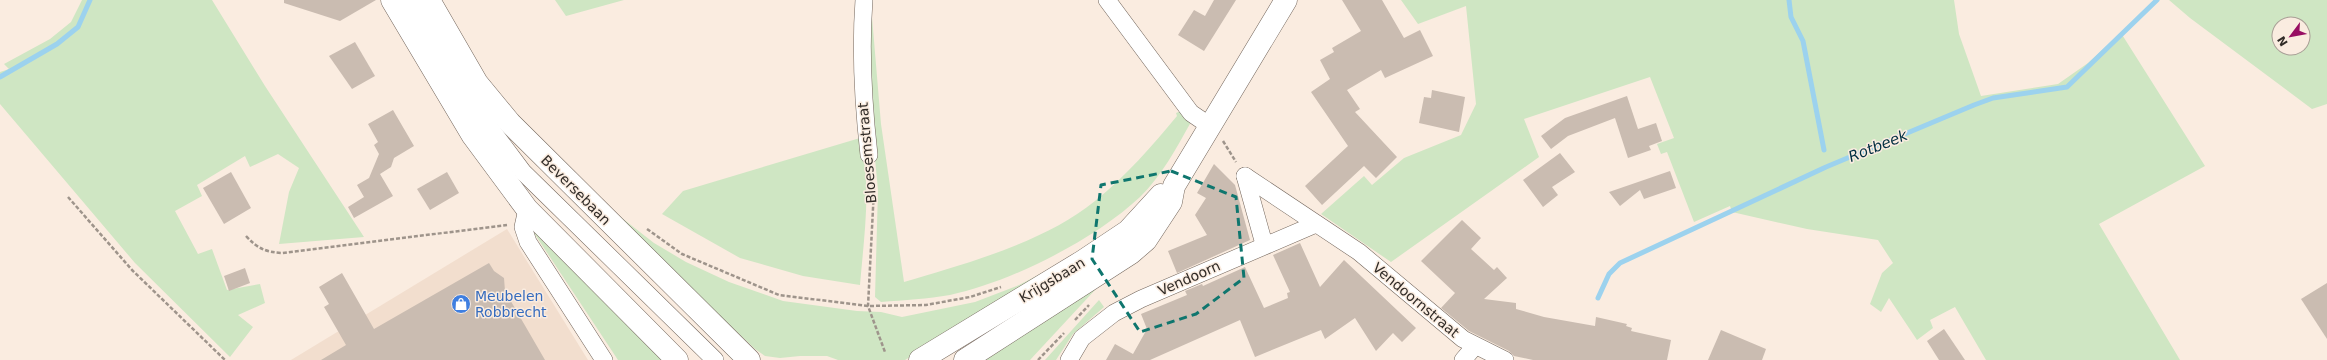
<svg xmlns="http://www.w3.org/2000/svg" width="2327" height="360" viewBox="0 0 2327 360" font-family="'DejaVu Sans',sans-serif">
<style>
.built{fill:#f2dece}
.green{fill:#cfe6c3;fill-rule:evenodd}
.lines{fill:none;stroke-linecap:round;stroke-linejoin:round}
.stream{stroke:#9cd2ee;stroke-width:5}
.building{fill:#cabcb1}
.minor-casing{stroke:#72655b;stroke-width:18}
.major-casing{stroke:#72655b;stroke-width:23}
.path{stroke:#9e948b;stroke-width:2.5;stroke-dasharray:4 2;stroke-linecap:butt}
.minor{stroke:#fff;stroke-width:17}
.major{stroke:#fff;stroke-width:22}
.marked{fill:none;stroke:#0f766e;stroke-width:3;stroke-dasharray:8 5;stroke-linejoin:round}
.labels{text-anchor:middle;stroke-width:3;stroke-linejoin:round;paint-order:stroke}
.street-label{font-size:14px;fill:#302b27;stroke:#faece0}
.shop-label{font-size:14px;fill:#366cbe;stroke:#faece0;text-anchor:start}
.water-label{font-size:15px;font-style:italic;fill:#002e41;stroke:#faece0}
</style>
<rect width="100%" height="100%" fill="#faece0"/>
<path class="built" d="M507 229 588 360H291Z"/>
<g class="green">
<path d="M82 0H212L265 86 364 237 279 244 289 192 299 168 278 154 250 167 245 156 197 185 202 196 175 211 198 254 212 249 227 290 260 284 265 303 238 315 253 327 230 357 135 263 0 104V72L9 69 4 64 50 39 71 22Z"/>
<path d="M555 0H624L566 16Z"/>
<path d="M1401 0H1954L1959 34 1981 96 2058 84 2088 63 2121 33 2205 166 2099 224 2180 360H1986L1955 307 1930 320 1933 328 1917 340 1889 298 1881 312 1870 304 1882 273 1893 263 1878 240 1807 229 1732 212 1730 206 1694 222 1667 152 1661 154 1657 144 1674 138 1650 77 1524 119 1539 157 1391 262 1321 214 1364 176 1372 185 1404 158 1461 135 1476 104 1466 6 1418 24Z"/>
<path d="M2169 0H2327V104L2312 109 2190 18ZM2279 24H2303V48H2279Z"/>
<path d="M872 17 881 124 904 282C965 264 1045 242 1095 201 1126 176 1152 146 1177 116L1176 113 1181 111 1191 122C1177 147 1161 177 1140 197 1094 240 1011 282 950 295 928 299 904 300 881 302L875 297 878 190 867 75 868 21Z"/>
<path d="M860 138C872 186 864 236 860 285L803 276 740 258 662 214 683 191Z"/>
<path d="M618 215 654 243 686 262 729 282 783 301 857 311 881 312 902 317 975 302 1019 285 1050 269 1051 271 905 360H838L827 356H800L780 358 765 356 755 349 616 218Z"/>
<path d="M537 229 670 360H618L534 233Z"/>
<path d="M1093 286 1095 290 1030 360H980Z"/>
<path d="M1099 300 1104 307 1073 334 1056 360H1045Z"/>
</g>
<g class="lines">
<g class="stream">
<path d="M1789 0 1791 17 1803 41 1824 150"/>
<path d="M0 77 57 44 78 27 90 0"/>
<path d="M1598 298 1609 274 1620 263 1826 167 1974 105 1993 98 2067 87 2157 0"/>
</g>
</g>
<g class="building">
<path d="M284 0H376L340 21 284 3Z"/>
<path d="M1214 0H1236L1204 51 1178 35 1194 10 1205 16Z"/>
<path d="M1342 0H1382L1404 38 1420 30 1433 56 1385 78 1381 70 1347 90 1360 109 1355 112 1397 157 1376 178 1364 166 1322 205 1305 186 1348 146 1311 92 1330 79 1320 60 1334 52 1332 48 1361 31Z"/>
<path d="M355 42 375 76 352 89 329 56Z"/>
<path d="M1432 90 1465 97 1459 132 1419 123 1424 97 1431 98Z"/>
<path d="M1627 96 1638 129 1656 123 1662 141 1649 146 1651 150 1628 158 1615 118 1568 136 1551 149 1541 136 1565 118Z"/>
<path d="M393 110 414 146 394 158 391 167 380 174 393 196 354 218 348 207 364 197 357 185 369 178 379 154 374 145 378 142 368 124Z"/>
<path d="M1560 153 1575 172 1552 187 1558 195 1543 207 1523 180Z"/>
<path d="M1214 164 1235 185 1250 240 1177 273 1168 251 1207 235 1195 215 1206 198 1197 193Z"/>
<path d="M1670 171 1676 188 1644 199 1640 190 1620 206 1609 192Z"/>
<path d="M231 172 251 208 224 224 203 188Z"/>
<path d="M447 172 459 193 430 210 417 189Z"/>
<path d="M1462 220 1481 238 1471 249 1494 270 1497 267 1507 278 1484 299 1516 303V309L1544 317 1595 326 1596 317 1627 324 1626 326 1632 328 1631 331 1671 340 1667 360H1533L1514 356 1509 351 1469 331 1441 308 1455 293 1421 261Z"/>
<path d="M1300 243 1320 287 1344 260 1416 328 1402 342 1393 333 1376 351 1355 318 1325 339 1321 330 1255 357 1240 320 1150 360H1106L1115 344 1133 354 1147 329 1141 314 1187 295 1185 291 1202 284 1203 286 1245 267 1264 308 1288 298 1287 293 1290 292 1273 255Z"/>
<path d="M489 263 494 271 504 278 505 291 545 360H321L346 345 324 307 329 304 319 287 342 273 374 329Z"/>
<path d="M245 268 250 283 229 291 224 276Z"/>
<path d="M2327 283V339L2301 299Z"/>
<path d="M1944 329 1965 360H1939L1927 341Z"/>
<path d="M1721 330 1766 349 1762 360H1708Z"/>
</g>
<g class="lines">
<defs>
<g id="minor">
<path d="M410 0 475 108 523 172 715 360"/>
<path d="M864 0C860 53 863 102 869 155"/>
<path d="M1107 0 1191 113 1210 126"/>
<path d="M1245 176 1359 252 1463 339 1505 360"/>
<path d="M1245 176 1264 244"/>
<path d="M527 209 523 227 528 242 604 360"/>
<path d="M1069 360 1082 338 1114 313 1141 299 1316 224"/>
<path d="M1463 360 1475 346"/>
</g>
<g id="major">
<path d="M392 0 473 136 527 209 677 360"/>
<path d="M429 0 477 83 510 123 749 360"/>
<path d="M920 360 1083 261 1128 231 1161 195"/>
<path d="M965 360 1131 253 1146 240 1171 202 1174 186 1286 0"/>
</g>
</defs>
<use href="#minor" class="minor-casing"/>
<use href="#major" class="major-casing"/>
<g class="path">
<path d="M1223 141 1236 162"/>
<path d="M871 171 874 189 868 306 885 352"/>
<path d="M68 197 132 270 225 360"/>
<path d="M647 229 682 254 779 295 868 306 926 305 970 297 1001 287"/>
<path d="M246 236C257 248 265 252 282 253L507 225"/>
<path d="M1075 320 1089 305"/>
<path d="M1038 360 1064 333"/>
</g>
<use href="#minor" class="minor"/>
<use href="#major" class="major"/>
</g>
<path class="marked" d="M1171 171 1236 197 1244 278 1196 314 1140 332 1092 259 1101 185Z"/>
<defs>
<symbol id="shop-disc" viewBox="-11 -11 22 22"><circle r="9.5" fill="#3f7fe0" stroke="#faece0"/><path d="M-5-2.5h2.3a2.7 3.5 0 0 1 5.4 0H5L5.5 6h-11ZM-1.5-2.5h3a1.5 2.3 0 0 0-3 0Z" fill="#fff"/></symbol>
</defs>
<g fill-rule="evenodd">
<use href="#shop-disc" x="450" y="293" width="22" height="22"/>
</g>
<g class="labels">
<g class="street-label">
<text transform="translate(867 153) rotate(-95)" y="5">Bloesemstraat</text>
<text transform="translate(576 190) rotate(45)" y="5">Beversebaan</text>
<text transform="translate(1189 278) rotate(-24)" y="5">Vendoorn</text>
<text transform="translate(1052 280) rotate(-31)" y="5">Krijgsbaan</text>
<text transform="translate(1416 300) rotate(40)" y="5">Vendoornstraat</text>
</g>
<g class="shop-label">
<text x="475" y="301">Meubelen<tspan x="475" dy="16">Robbrecht</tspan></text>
</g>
<g class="water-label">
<text transform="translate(1878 146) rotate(-22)" y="5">Rotbeek</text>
</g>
</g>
<g transform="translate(2291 36) rotate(238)"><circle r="19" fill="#faece0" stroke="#a99f96"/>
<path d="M0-3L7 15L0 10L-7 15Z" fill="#980e63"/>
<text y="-6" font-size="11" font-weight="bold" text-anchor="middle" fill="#302b27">N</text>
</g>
</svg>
